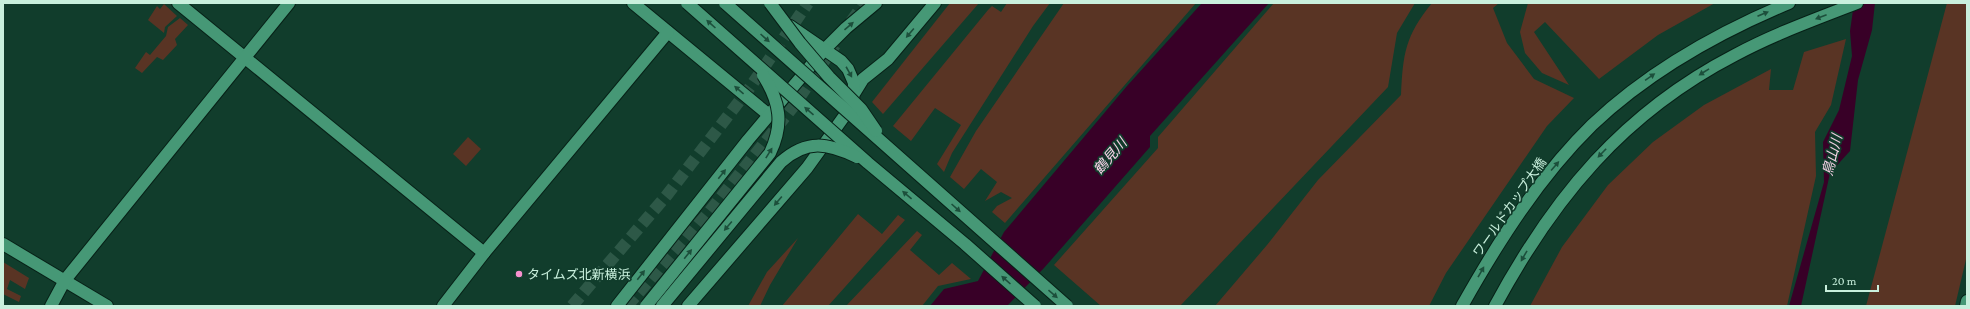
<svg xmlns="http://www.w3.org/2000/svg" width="1970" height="309" viewBox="0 0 1970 309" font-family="'Crimson Pro','Noto Sans JP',serif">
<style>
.green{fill:#593424}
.water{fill:#380027}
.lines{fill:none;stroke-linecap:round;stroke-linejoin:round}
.highway-tunnel{stroke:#2d5847;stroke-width:12;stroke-dasharray:12 6;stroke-linecap:butt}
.minor-casing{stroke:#072117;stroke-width:14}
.minor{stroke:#469876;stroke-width:12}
.minor-bridge-casing{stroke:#072117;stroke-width:14;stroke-linecap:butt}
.minor-bridge{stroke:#469876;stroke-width:12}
.oneway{fill:#1c4f3b}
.poi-dot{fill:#f790ce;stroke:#113d2c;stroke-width:1.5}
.labels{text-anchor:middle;stroke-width:3.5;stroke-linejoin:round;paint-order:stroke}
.street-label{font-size:13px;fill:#c9f0dd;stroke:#113d2c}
.poi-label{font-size:13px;fill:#c9f0dd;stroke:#113d2c;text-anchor:start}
.water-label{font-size:14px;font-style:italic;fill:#f8d2e7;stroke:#113d2c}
</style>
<rect width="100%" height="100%" fill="#113d2c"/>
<g class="green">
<path d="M950 3H979L883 114 872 102Z"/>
<path d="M1007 3H1050L1033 26 952 153 944 172 937 164 961 125 935 108 911 141 893 126 988 10 992 6 1001 12Z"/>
<path d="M1064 3H1196L1005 223 992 212 997 206 1012 198 1001 192 985 201 997 182 981 169 964 189 950 177 976 131Z"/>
<path d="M1274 3H1415L1397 33 1388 87 1180 306H1101L1054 265 1158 148V137Z"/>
<path d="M1432 3H1499L1493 8 1507 43 1534 79 1574 98 1547 126 1446 273 1429 306H1215L1267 245 1318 180 1401 95C1403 54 1405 36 1432 3Z"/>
<path d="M1528 3H1715L1658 35 1599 79 1545 22 1534 32 1569 85 1542 73 1525 53 1520 32Z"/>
<path d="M1947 3H1967V255L1955 306H1866Z"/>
<path d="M164 4 177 16 165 27 164 33 148 20 157 6 160 9Z"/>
<path d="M180 18 188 25 175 39 177 45 163 60 157 57 142 73 135 68 146 52 150 55 166 36 168 27Z"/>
<path d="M1846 39 1831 105 1815 132 1816 176 1787 306H1530L1562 247 1608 185 1653 142 1704 105 1771 69 1769 90H1793L1804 52Z"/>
<path d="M468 137 481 149 466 166 453 154Z"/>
<path d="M858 214 882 234 898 215 905 220 828 306H782Z"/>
<path d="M917 231 922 235 910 250 939 275 952 263 971 279 938 286 922 306H846Z"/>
<path d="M798 238 770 285 760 306H748L767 272Z"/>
<path d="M3 262 29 278 25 289 10 280 7 289 21 296 19 302 3 294Z"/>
</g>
<g class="water">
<path d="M1202 3H1269L1150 136V147L1044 268 1007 306H930L944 289 978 281 1004 232 1127 86Z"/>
<path d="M1854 3H1875L1872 30 1858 80 1850 151 1830 173 1801 306H1789L1824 182 1823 142 1839 110 1852 56 1850 31Z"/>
</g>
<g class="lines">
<g class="highway-tunnel">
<path d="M851 22 864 3"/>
<path d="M572 306 667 195 751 86 808 3"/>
<path d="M627 306 709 212 793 107 835 45"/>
</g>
<defs>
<g id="minor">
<path d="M178 3 484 253"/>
<path d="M633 3 769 115"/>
<path d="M855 92 863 79 888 59 935 3"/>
<path d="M3 244 107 306"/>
<path d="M51 306 65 280 289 3"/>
<path d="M443 306 484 253 668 32"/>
<path d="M617 306 748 140 824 50 846 28 876 3"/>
<path d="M688 306 807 168 853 104 854 83 848 69 841 61 790 26"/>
<path d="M1462 306C1498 242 1539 177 1592 125 1649 71 1717 33 1789 3"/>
<path d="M1495 306C1554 197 1623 113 1735 55 1774 34 1816 19 1857 3"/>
<path d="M1966 306 1967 301"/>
</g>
</defs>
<use href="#minor" class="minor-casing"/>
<use href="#minor" class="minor"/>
<defs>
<g id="minor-bridge">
<path d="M687 3 868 163 965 244 1035 306"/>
<path d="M725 3 1067 306"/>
<path d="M770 3 800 43 829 77 861 109 876 131"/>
<path d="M646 306 770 153C784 124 780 102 763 75"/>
<path d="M662 306 781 162C807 139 827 143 857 157"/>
</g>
</defs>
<use href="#minor-bridge" class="minor-bridge-casing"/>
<use href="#minor-bridge" class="minor-bridge"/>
</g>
<defs><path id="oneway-solid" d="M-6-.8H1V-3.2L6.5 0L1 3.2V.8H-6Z"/></defs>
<g class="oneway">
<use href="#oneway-solid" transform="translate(1763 14) rotate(-23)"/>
<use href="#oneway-solid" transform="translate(1821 17) rotate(159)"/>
<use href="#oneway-solid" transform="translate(711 24) rotate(-138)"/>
<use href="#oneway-solid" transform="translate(849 26) rotate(-41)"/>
<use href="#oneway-solid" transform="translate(910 33) rotate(130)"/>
<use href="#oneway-solid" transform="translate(765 38) rotate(42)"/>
<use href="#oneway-solid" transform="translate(849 72) rotate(61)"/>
<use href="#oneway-solid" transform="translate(1704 72) rotate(148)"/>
<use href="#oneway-solid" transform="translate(1650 77) rotate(-35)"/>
<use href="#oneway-solid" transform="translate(739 90) rotate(-140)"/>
<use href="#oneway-solid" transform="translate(809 111) rotate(-139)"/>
<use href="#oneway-solid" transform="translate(769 153) rotate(-58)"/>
<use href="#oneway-solid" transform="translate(1602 153) rotate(134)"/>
<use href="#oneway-solid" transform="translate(1555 166) rotate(-49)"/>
<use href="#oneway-solid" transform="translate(722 174) rotate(-52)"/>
<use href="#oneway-solid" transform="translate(907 195) rotate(-140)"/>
<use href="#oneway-solid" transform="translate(778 201) rotate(130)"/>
<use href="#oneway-solid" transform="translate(956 208) rotate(42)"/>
<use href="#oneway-solid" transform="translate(728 226) rotate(130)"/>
<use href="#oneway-solid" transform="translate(688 254) rotate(-51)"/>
<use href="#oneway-solid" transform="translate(1524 256) rotate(120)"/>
<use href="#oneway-solid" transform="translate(1481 272) rotate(-60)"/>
<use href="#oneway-solid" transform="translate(641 275) rotate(-52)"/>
<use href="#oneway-solid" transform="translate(1006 280) rotate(-138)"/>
<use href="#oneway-solid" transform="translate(1053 294) rotate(41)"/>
</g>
<circle class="poi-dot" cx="519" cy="274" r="4"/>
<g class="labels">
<g class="street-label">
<text transform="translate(1509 207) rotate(-55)" y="5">ワールドカップ大橋</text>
</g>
<g class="poi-label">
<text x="527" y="279">タイムズ北新横浜</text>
</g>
<g class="water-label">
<text transform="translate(1832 155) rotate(-76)" y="5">鳥山川</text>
<text transform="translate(1110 156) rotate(-49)" y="5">鶴見川</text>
</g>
</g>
<rect width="1970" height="309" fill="none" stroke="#c9f0dd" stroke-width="8"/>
<path d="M1826 285v6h52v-6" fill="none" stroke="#c9f0dd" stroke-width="2"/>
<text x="1832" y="285" font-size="12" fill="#c9f0dd" stroke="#113d2c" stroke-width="3" paint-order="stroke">20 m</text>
</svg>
